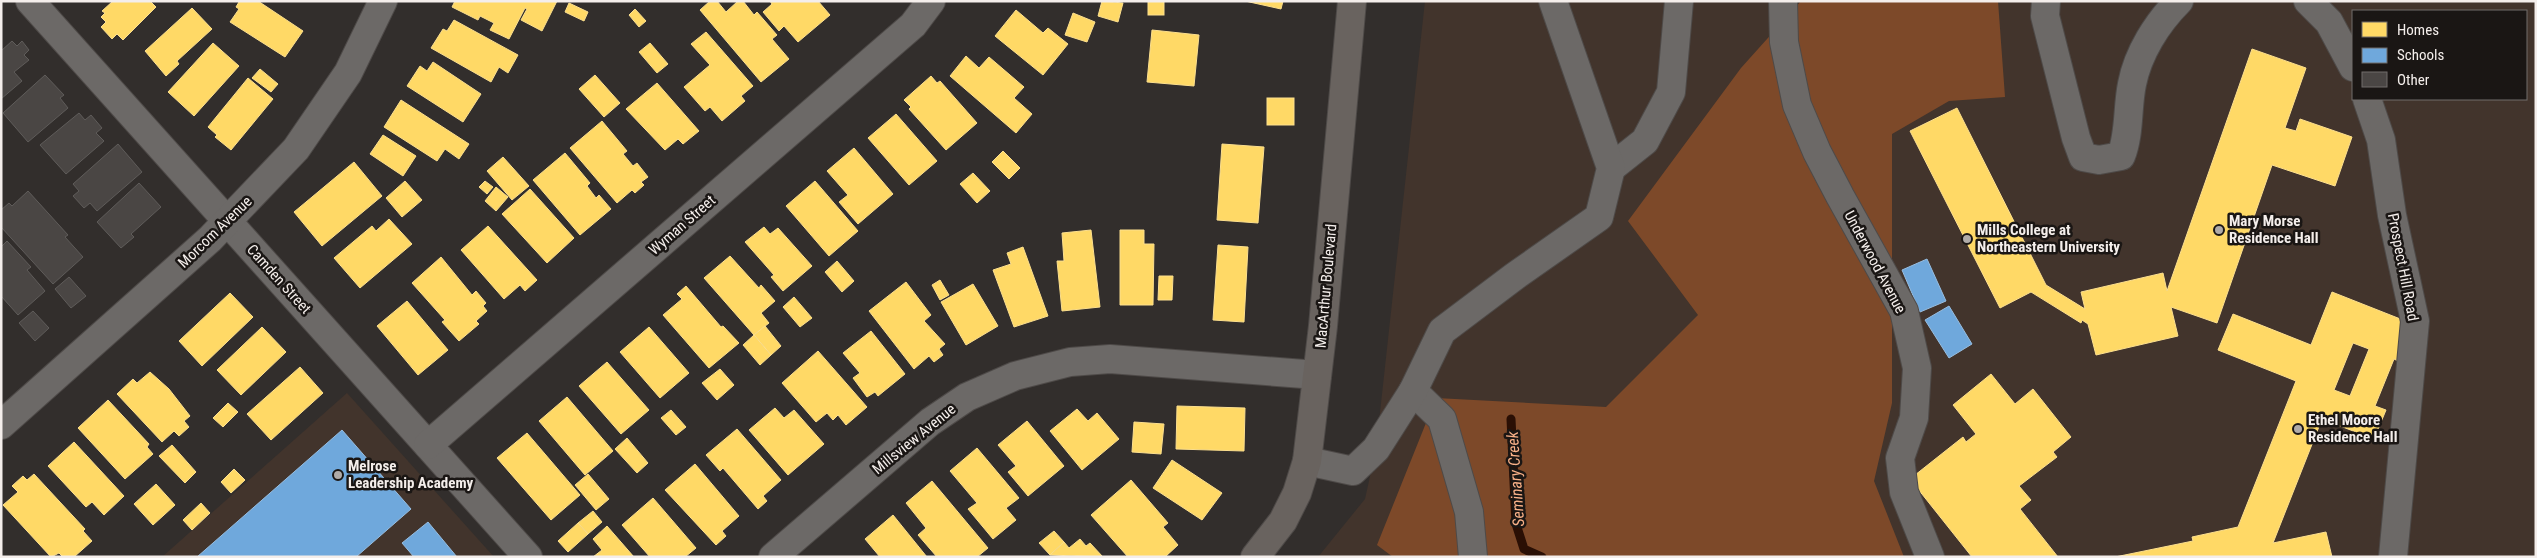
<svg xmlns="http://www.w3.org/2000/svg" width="2537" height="558" viewBox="0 0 2537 558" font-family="'Roboto Condensed',sans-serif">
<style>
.built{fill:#42342c;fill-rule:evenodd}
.forest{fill:#7d4929}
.homes{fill:#ffd966;stroke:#fcdf8e;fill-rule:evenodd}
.schools{fill:#6fa8dc;stroke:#97bde0}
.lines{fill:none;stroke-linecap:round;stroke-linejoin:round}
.stream{stroke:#2a0f04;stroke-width:9}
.building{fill:#4a4644;stroke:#5f5c5a}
.minor-casing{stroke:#4e4a48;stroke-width:30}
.major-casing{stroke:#4e4a48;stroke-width:30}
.minor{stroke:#6c6967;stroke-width:28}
.major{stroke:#69635f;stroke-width:28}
.poi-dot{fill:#b0aba8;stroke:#1a1614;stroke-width:2}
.labels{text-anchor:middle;stroke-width:5;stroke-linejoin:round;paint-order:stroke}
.poi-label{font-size:15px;font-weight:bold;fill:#f4eeeb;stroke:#1a1614;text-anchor:start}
.street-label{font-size:15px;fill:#f4eeeb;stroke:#1a1614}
.water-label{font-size:16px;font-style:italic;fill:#f9b188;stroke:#1a1614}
</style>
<rect width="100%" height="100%" fill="#322e2c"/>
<g class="built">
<path d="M1425 1H2536V557H1318L1365 499 1376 449ZM2353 11H2526V99H2353Z"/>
<path d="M347 393 494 557H162Z"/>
</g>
<path class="forest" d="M1801 1H1998L2005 97 1949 101 1892 134V403L1874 481 1904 557H1393L1377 545 1436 398 1606 407 1698 315 1628 221 1741 68Z"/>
<g class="homes">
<path d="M113 1H150L156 7 123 40 117 34 112 39 101 27 106 22 101 17 105 13 102 11Z"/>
<path d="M237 1H258L303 31 285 57 230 22 239 9 236 7 239 2Z"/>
<path d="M455 1H557L542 31 521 20 527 9 525 8 509 39 490 30 494 23 480 16 478 20 452 7Z"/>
<path d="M710 1H717L726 12 738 1H743L754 15 757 12 777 35 772 39 789 59 761 82 700 10Z"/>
<path d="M770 1H818L830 15 798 42 784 26 779 31 763 12 772 4Z"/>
<path d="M1102 1 1123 3 1118 22 1098 16Z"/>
<rect x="1148" y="1" width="16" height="14"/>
<path d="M1245 1H1283L1281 9Z"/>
<path d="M569 3 588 12 584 21 565 12Z"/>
<path d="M192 8 212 29 177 61 179 64 166 76 145 51Z"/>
<path d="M635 9 646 21 639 27 629 15Z"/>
<path d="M1016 10 1043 33 1048 28 1068 44 1043 75 995 36Z"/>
<path d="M1073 13 1095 22 1087 42 1065 35Z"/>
<path d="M454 20 518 55 508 73 499 67 491 82 431 48 443 29 447 31Z"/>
<path d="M1152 30 1199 35 1194 86 1147 82Z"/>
<path d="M706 32 753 86 741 96 745 101 722 121 710 107 705 111 684 87 710 65 691 44Z"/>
<path d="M213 43 239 66 194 116 168 92Z"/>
<path d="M650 43 668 64 657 73 639 52Z"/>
<path d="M2252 49 2306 68 2285 128 2296 131 2300 119 2352 137 2335 186 2272 165 2217 323 2171 307 2178 336 2096 355 2088 324 2082 320 2081 323 2031 292 2000 308 1910 131 1957 108 2046 285 2085 309 2081 292 2163 273 2167 291Z"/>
<path d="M966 56 979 68 989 57 1024 87 1014 98 1032 114 1016 133 950 76Z"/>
<path d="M433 62 481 94 463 122 407 86 420 66 427 71Z"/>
<path d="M260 69 278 84 271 92 252 78Z"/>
<path d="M595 75 620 103 604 117 579 89Z"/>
<path d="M931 76 937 83 940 81 977 123 946 150 909 109 911 107 904 100Z"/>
<path d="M248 78 273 99 231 150 215 137 217 135 208 127Z"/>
<path d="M657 83 699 131 683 144 678 139 665 150 626 109Z"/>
<rect x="1267" y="98" width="27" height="27"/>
<path d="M401 100 469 144 459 159 445 149 437 161 384 127Z"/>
<path d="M896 114 937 161 909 185 868 138Z"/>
<path d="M602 121 627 151 623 154 633 166 637 163 648 177 641 182 644 185 635 193 632 190 617 203 570 148Z"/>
<path d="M383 135 416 156 403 176 370 154Z"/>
<path d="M1222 144 1264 147 1258 223 1217 220Z"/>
<path d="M854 148 893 194 858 224 839 202 848 195 827 171Z"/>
<path d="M1003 151 1020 168 1009 179 992 162Z"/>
<path d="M565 153 590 183 587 186 596 198 599 195 611 209 580 235 533 180Z"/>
<path d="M503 157 529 186 512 200 487 171Z"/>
<path d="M354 162 382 196 322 246 294 212Z"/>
<path d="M973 173 990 191 977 203 960 184Z"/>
<path d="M405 181 422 200 402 217 386 198Z"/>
<path d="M485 181 493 187 487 194 479 187Z"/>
<path d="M815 181 858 231 829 256 786 206Z"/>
<path d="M496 187 508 197 496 211 485 201Z"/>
<path d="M530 189 574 238 547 263 502 214Z"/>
<path d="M389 219 412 244 360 288 334 258 372 226 376 231Z"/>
<path d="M488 226 537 280 525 291 520 285 504 299 461 250Z"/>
<path d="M764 227 770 234 778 228 812 266 783 291 771 277 774 275 745 242Z"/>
<path d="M1091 230 1100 307 1062 311 1057 261H1064L1062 233Z"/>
<path d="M1120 230H1144V244H1154L1153 305H1120Z"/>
<path d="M1218 245 1248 247 1244 322 1213 320Z"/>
<path d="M1023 247 1048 316 1014 327 993 270 1011 264 1007 253Z"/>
<path d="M730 256 759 288 761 285 775 301 761 313 769 323 754 335 704 278Z"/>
<path d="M441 257 472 295 476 291 486 303 483 306 487 311 476 321 479 324 459 341 442 322 445 320 412 283Z"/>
<path d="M837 261 854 281 842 292 825 272Z"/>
<path d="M1159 276H1173L1172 300H1158Z"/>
<path d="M940 280 949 295 940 300 932 285Z"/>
<path d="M906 282 931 315 924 321 945 344 939 349 943 355 934 362 929 356 914 369 869 311Z"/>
<path d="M973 284 998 326 966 345 941 302Z"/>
<path d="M686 286 721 327 723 326 739 343 709 368 663 315 682 299 677 294Z"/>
<path d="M2332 292 2408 322 2398 361 2394 359 2375 406 2386 410 2374 439 2322 419 2273 543 2326 532 2332 557H2115L2193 541 2192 537 2238 527 2296 381 2218 350 2233 314 2311 345ZM2353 343 2369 349 2350 396 2334 390Z"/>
<path d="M230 293 253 317 202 366 179 341Z"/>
<path d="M794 297 812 318 800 327 783 307Z"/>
<path d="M407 301 448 350 418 375 377 326Z"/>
<path d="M765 326 781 346 771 355 754 335Z"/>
<path d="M262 327 286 352 241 395 217 370Z"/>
<path d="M649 327 689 373 660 398 620 352Z"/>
<path d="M871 331 905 374 878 396 875 392 867 397 853 378 860 373 843 353Z"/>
<path d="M754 335 771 355 760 365 743 345Z"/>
<path d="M818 351 867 407 846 425 838 415 833 420 827 413 816 422 782 383Z"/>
<path d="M607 362 649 410 621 434 579 386Z"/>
<path d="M300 367 323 393 271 440 247 414Z"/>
<path d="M720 369 734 385 717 400 702 383Z"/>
<path d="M150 372 169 389 190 416 184 421 189 427 179 436 174 431 162 442 117 394 133 379 137 383Z"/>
<path d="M1991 374 2015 404 2033 389 2071 437 2053 452 2057 457 2019 486 2031 500 2020 509 2058 557H1972L1910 479 1963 437 1966 442 1976 434 1953 405Z"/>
<path d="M567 397 613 451 585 475 539 421Z"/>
<path d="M108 400 149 444 147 447 153 454 125 479 78 428Z"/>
<path d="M228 403 238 412 223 427 213 418Z"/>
<path d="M1177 406 1245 408 1244 451 1176 449Z"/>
<path d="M775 408 784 418 794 410 824 444 788 475 749 430Z"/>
<path d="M1077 409 1088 421 1097 413 1119 439 1082 470 1050 431Z"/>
<path d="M671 410 686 427 676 435 661 418Z"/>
<path d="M1027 421 1064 466 1028 496 1008 472 1016 466 998 445Z"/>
<path d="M1134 422 1164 424 1161 454 1132 452Z"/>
<path d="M737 429 781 480 763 496 767 501 758 509 723 468 720 471 706 455Z"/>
<path d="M527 433 580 495 551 520 497 458Z"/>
<path d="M627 438 648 463 637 473 615 449Z"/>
<path d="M74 442 124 496 104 515 92 502 86 507 48 466Z"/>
<path d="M172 445 196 472 185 483 159 456Z"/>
<path d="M977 448 1019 498 1006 508 1016 520 993 539 968 509 977 503 950 471Z"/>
<path d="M1172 460 1222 493 1202 520 1153 488Z"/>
<path d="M695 464 739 516 722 531 726 536 716 545 665 490Z"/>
<path d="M234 469 245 480 231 493 221 482Z"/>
<path d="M34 474 85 529 83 531 92 541 74 557H63L59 553 51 557 3 505 18 492 12 486 23 476 27 480Z"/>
<path d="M588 474 609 499 596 510 575 485Z"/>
<path d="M1131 480 1168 523 1163 527 1178 545 1165 557H1128L1091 515Z"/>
<path d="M932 481 988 548 977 557H937L918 535 926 528 906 503Z"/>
<path d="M156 484 175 505 153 525 134 504Z"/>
<path d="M653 498 696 548 685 557H650L622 525Z"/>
<path d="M201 503 210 513 192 530 183 520Z"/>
<path d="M593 511 602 522 588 534 578 523Z"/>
<path d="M893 515 927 557H880L865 539Z"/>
<path d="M578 523 588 534 568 552 558 541Z"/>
<path d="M607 526 634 557H593L602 550 593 539Z"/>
<path d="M1054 531 1064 542 1050 555 1039 543Z"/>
<path d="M1080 539 1086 546 1090 543 1103 557 1050 555 1064 542 1069 548Z"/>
</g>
<g class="schools">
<path d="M1927 259 1946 301 1920 312 1902 270Z"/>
<path d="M1949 306 1972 344 1949 358 1925 320Z"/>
<path d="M342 430 411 509 356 557H197Z"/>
<path d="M428 522 457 557H414L402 543Z"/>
</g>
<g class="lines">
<path class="stream" d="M1511 419 1516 524 1524 549 1542 557"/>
</g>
<g class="building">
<path d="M12 41 17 46 22 41 29 50 24 55 29 60 14 72 22 81 1 99V51Z"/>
<path d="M45 75 64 95 60 98 68 108 28 142 3 113Z"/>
<path d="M79 113 85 120 91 115 102 128 96 133 104 141 66 174 40 145Z"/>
<path d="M118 144 142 172 97 211 90 203 84 208 73 196 79 191 73 184Z"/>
<path d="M139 183 161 207 131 234 134 237 121 248 97 222Z"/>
<path d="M28 191 68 235 65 237 83 257 53 284 1 227V210L9 203 12 206Z"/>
<path d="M7 241 31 267 27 270 45 291 18 315 1 296V247Z"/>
<path d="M69 277 86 296 71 308 55 289Z"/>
<path d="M33 311 49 328 35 341 19 323Z"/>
</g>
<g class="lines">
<defs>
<g id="minor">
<path d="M30 1 528 557"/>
<path d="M1783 1 1784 42 1797 105 1817 152 1840 196 1904 311 1917 368 1914 418 1900 458 1904 492 1930 557"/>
<path d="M2046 1 2045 16 2076 138 2083 157 2099 160 2121 156C2130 133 2127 108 2132 84 2138 53 2157 23 2179 1"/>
<path d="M2308 1 2329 22 2353 67"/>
<path d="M2367 99 2381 140 2392 215 2415 321 2393 557"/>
<path d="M1611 168 1645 141 1671 92 1679 1"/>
<path d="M1413 391 1442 419 1469 512 1473 557"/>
<path d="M1 425 210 239 296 149 348 73 383 1"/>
<path d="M428 445 913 25 931 1"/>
<path d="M1307 461 1353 471 1376 449 1413 391 1442 331 1515 276 1599 217 1611 168 1553 1"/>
<path d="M773 557 930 422 967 397 1015 376 1070 362 1110 359 1317 375"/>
</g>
<path id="major" d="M1255 557 1283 521 1297 493 1307 461 1323 326 1352 1"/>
</defs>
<use href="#minor" class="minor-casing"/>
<use href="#major" class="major-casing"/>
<use href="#minor" class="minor"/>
<use href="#major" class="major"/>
</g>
<g class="poi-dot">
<circle cx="2219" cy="230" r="5"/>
<circle cx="1967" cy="239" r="5"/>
<circle cx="2298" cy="429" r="5"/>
<circle cx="338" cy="475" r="5"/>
</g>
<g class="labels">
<g class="poi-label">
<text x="2229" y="226">Mary Morse<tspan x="2229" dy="17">Residence Hall</tspan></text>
<text x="1977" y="235">Mills College at<tspan x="1977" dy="17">Northeastern University</tspan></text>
<text x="2308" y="425">Ethel Moore<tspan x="2308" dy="17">Residence Hall</tspan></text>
<text x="348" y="471">Melrose<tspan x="348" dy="17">Leadership Academy</tspan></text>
</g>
<g class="street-label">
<text transform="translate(682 225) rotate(-41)" y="5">Wyman Street</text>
<text transform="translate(215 232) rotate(-44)" y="5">Morcom Avenue</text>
<text transform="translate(1875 262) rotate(62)" y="5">Underwood Avenue</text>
<text transform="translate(2403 267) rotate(79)" y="5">Prospect Hill Road</text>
<text transform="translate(279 279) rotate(48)" y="5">Camden Street</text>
<text transform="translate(1326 286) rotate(-85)" y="5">MacArthur Boulevard</text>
<text transform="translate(914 439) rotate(-39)" y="5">Millsview Avenue</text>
</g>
<g class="water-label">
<text transform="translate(1515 479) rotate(-94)" y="6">Seminary Creek</text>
</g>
</g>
<rect width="2537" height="558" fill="none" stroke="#f4eeeb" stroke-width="5"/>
<rect x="2352" y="10" width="175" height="90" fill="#1a1614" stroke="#716c6a"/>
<rect x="2362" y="22" width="25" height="15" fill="#ffd966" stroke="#716c6a"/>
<text x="2397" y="35" font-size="15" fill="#f4eeeb">Homes</text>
<rect x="2362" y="48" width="25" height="15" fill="#6fa8dc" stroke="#716c6a"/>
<text x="2397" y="60" font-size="15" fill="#f4eeeb">Schools</text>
<rect x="2362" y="72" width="25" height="15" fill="#4a4644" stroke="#716c6a"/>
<text x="2397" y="85" font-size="15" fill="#f4eeeb">Other</text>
</svg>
